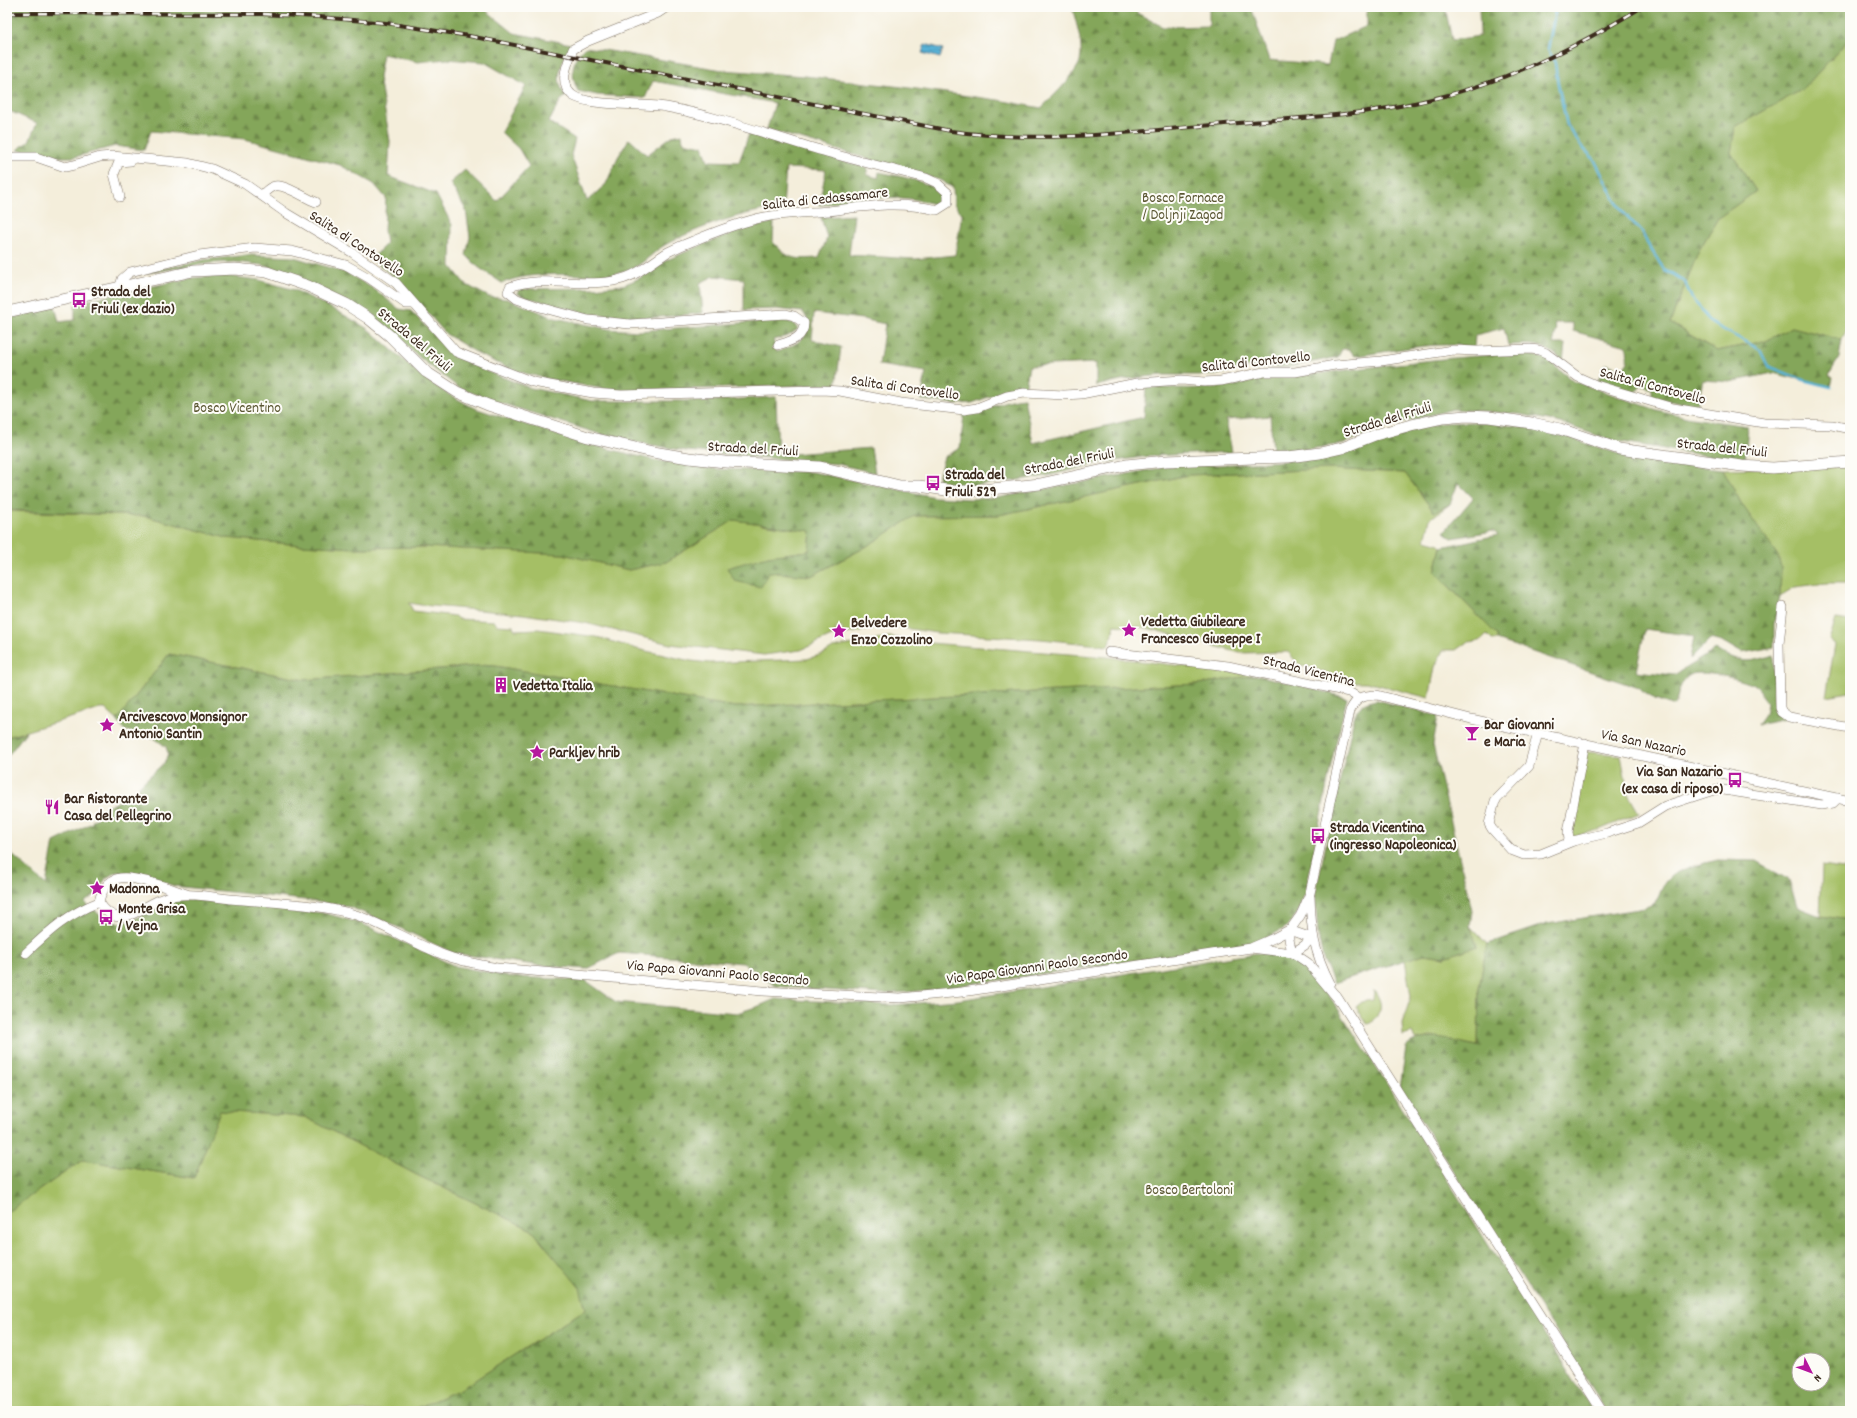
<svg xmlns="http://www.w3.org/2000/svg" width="1857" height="1418" viewBox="0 0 1857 1418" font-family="Dekko,sans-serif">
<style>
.green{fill:#a5bf65;stroke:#707442}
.forest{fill:url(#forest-firs);stroke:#60683c;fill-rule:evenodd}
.water{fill:url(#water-rules);stroke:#4a6e7a}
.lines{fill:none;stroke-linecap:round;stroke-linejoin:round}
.stream{stroke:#5ab2d7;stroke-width:2.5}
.minor-casing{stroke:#7c6f60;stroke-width:10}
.major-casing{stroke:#7c6f60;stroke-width:12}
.minor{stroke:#fff;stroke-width:9}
.major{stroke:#fff;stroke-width:11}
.rail-casing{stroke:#3b2a1e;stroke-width:4}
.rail{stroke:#fdfcf7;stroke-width:2.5;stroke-dasharray:8;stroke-linecap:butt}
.labels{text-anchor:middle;stroke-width:4;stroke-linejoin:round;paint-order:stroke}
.park-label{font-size:15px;fill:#5b5733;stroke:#fdfcf7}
.street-label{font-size:15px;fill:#3b2a1e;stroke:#fdfcf7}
.poi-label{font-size:15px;font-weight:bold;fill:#3b2a1e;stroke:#fdfcf7;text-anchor:start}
</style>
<defs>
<pattern id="forest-firs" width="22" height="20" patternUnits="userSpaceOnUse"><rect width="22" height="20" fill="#84a65a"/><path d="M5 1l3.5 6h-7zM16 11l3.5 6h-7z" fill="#6d874a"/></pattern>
<pattern id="water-rules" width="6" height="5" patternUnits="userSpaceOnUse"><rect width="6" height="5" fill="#5ab2d7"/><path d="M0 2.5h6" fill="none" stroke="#4c91ae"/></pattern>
</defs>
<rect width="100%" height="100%" fill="#fdfcf7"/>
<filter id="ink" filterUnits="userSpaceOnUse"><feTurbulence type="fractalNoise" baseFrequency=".025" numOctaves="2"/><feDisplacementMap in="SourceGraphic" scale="8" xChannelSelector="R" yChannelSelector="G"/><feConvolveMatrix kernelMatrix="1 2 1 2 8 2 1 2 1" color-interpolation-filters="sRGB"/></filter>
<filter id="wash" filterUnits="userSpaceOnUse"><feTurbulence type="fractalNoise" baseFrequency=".012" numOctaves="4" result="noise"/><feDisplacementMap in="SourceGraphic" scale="16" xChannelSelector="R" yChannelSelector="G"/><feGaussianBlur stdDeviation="0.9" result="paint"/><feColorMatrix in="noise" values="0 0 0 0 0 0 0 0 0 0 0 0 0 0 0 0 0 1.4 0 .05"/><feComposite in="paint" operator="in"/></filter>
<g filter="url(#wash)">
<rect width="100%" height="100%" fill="#f4eedb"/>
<g class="green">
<path d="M1850 38V321L1842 340 1792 327 1766 341 1717 351 1670 323 1698 252 1718 218 1756 191 1731 153 1735 127 1803 89Z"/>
<path d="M1850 466V583H1827L1795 587 1780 596 1781 569 1741 503 1723 469Z"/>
<path d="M1330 469 1405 473 1434 512 1450 504 1430 519 1425 540 1440 544 1441 547 1435 572 1497 635V640H1492L1487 635 1480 641 1467 642 1456 650H1443L1435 667 1429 698 1367 682H1352L1313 668 1300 666 1288 652 1240 653 1147 628 1115 625 1108 646 1041 639 937 633 890 626 843 634 842 627 839 626 836 628V634L801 650 764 655 670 644 585 623 523 614 421 605 409 603 413 611 455 616 458 619 494 621 497 625 513 626 515 630 538 629 597 637 637 649 691 661 710 663 807 659 823 654 833 648 889 637 929 643 1107 657 1256 675 1198 684 735 707 489 665 304 680 169 654 117 720 105 709H100L7 737V511L145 516 227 538 301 545 355 548 424 547 563 554 629 570 666 562 734 520 811 531 809 551 768 556 769 572 811 576 864 548 914 516 999 515 1188 475Z"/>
<path d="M1836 619 1850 621V692L1826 696 1835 644 1829 640Z"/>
<path d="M1586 752 1621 755 1628 794 1639 813 1599 830 1574 836 1572 834Z"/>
<path d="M1822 866 1850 870V920L1820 916Z"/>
<path d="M1470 926 1487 944 1479 988 1478 1046 1431 1037 1415 1040 1412 1033 1403 1036 1402 1023 1411 997 1405 960 1424 954 1445 957 1477 946Z"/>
<path d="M1374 990C1384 1004 1383 1015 1367 1024L1356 1007 1362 1002 1373 1000Z"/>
<path d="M219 1111 305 1117 419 1176 532 1230 581 1288 586 1309 461 1389 410 1411H7V1212L83 1160 194 1178Z"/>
</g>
<g class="forest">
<path d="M7 7H482L514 33 571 44C563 62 552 78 566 96L560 101 549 122 575 139 571 155 587 201 606 184 618 157 629 139 647 155 672 136 682 134 683 142 703 146 708 161 739 162 749 134 867 168V175L878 178 879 172C901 177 927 180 943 195L941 201 936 205C899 191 858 200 819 205L826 170 786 168 783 207C747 211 697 227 665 245 654 251 643 265 630 269 623 271 615 274 607 275 572 276 535 270 502 283L478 267 466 255 470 237 466 210 450 183 465 170 497 201 529 166 519 149 501 132 526 86 484 62 447 59 418 62 383 54 379 77 390 141 388 176 436 194 452 225 451 266 465 284 489 297 507 299 555 318 608 329 638 331 781 320 793 323 798 329 788 336 773 340 777 352C795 344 805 343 809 322L803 312 777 309 744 310V279L714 276 700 283 703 313 649 318 589 314 522 296 517 293 520 289 593 288 623 285 640 278 667 260 704 244 745 229 774 222 773 242C790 261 794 259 819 258L827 238 821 217 854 215 849 255 915 259 955 255 962 215 954 204 953 188 940 180 767 129 775 103 653 81 645 98 597 95 578 91C570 76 571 57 586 47L722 70 805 76 902 87 998 100 1041 108C1050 100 1077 73 1080 61 1084 45 1076 23 1072 7H1136L1137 13 1163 27 1209 26V7H1251L1269 60 1328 65 1333 41 1367 26V7H1445L1452 40 1480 36 1479 7H1850V38L1803 89 1735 127 1731 153 1756 191 1718 218 1698 252 1670 323 1717 351 1766 341 1792 327 1842 340 1839 358 1829 375 1833 378 1831 387 1773 373 1730 382 1703 380 1697 407 1652 397V389L1641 385 1636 393 1597 383 1605 364 1623 369 1628 362 1627 346 1573 331V323H1554L1556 330 1553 344H1565L1563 361C1544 343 1533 344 1508 345L1504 328 1475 335 1474 348C1440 339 1390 352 1355 356L1349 349H1342L1338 357 1288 367H1248L1216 375H1163L1125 379 1096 386V363L1029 366 1025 389H1011L972 403 957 404 921 400 926 372 879 365 885 324 862 319 814 313 812 340 841 347 836 386 818 385 630 391 610 390 548 379 513 370 480 355 446 334 400 281 371 259 386 244 384 230 386 198 374 184 340 165 245 139 151 131 144 150 115 146 75 157H56L17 150 29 141 37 123 7 110Z"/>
<path d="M250 255 294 257 347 273 374 289 399 309 411 311 453 355 483 370 531 388 592 401H706L776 397 778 455 871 448 875 473 838 464 687 451 635 442 600 434 491 400 459 388 420 358 385 326 285 272 262 265 235 262 212 263 132 275 203 260Z"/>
<path d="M226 276 259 280 295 290 339 312 368 329 424 378 448 394 474 408 580 442 654 460 714 469 812 472 935 497 970 499 996 498 1177 465H1218L1317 459 1350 451 1396 434 1441 423 1478 422 1524 427 1567 437 1625 456 1665 463 1723 469 1741 503 1778 556 1781 568 1780 596 1774 624V647L1742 653 1725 643 1710 639 1690 659 1694 636 1645 629 1636 671 1674 675 1715 650C1741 661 1745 665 1773 655L1774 702 1777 713 1785 719 1758 725 1765 715 1767 703C1764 699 1761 690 1757 687 1748 680 1703 670 1692 674 1680 679 1678 695 1675 706L1655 699 1639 688 1497 640V635L1435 572 1441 547 1498 535 1493 531 1452 538 1444 532 1473 498 1458 483 1450 504 1434 512 1405 473 1330 469 1188 475 999 515 914 516 864 548 811 576 769 572 761 587 735 581 727 568 768 556 809 551 811 531 734 520 666 562 629 570 563 554 424 547 355 548 301 545 227 538 145 516 7 510V319L55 306 59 322 75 320V303L191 278Z"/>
<path d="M1508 354 1532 355 1546 359 1573 381 1657 410 1691 418 1748 426 1745 461 1721 458 1634 444 1608 439 1554 421 1519 414 1453 409 1379 429 1342 444 1309 449 1273 450 1270 416 1226 420 1232 452 1149 456 1094 464 1047 476 973 486 937 482 944 457 960 448 964 415C984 411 1003 399 1024 398L1033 443 1144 417 1146 387C1174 388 1203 390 1231 386 1242 385 1253 380 1264 379 1345 372 1426 358 1508 354Z"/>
<path d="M169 654 304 680 489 665 735 707 1198 684 1256 675 1299 685 1347 698 1332 760 1306 891 1297 914 1291 922 1285 928 1257 943 930 990 883 994 775 986 743 963 619 953 587 969 535 965 453 953 400 928 350 907 305 900 174 886 141 874 116 872 106 878 96 894 85 902 90 911 95 910C118 940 149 908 174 901 178 900 183 900 187 899L324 913 360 923 455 966 512 977 585 980 616 1002 737 1013 759 1006 775 999 892 1005 958 1000 1257 953 1284 955 1294 959 1306 967 1323 986 1387 1084 1593 1411H410L461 1389 586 1309 580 1288 532 1230 419 1176 305 1117 220 1111 194 1178 83 1160 7 1212V850L46 885 54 842 92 823 93 820 97 818 94 813 135 794 140 785 165 762 168 753 166 747 161 743 154 738 124 730 117 720Z"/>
<path d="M1377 700 1438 716 1433 745 1472 911 1470 926 1477 946 1445 957 1424 954 1334 983 1323 959 1318 934 1315 894 1354 717C1359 705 1364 702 1377 700Z"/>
<path d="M26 732 7 757V737Z"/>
<path d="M1719 860 1756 861 1789 880 1797 907 1820 916 1850 920V1411H1607L1400 1088 1406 1047C1427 1029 1454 1043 1478 1046L1479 988 1487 944 1547 924 1645 908 1656 903C1659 895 1662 884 1669 878 1677 869 1707 862 1719 860ZM1799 1360H1823V1384H1799Z"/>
</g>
<path class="water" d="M925 44 943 49 940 58 922 53Z"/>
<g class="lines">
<path class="stream" d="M1556 7 1548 49 1555 63 1558 84 1567 125 1581 146 1594 159 1615 200 1625 214 1643 233 1647 243 1665 271 1673 274 1685 282 1692 299 1702 310 1708 321 1755 347 1760 350 1768 366 1803 380 1831 387"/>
</g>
</g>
<g filter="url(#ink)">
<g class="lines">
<defs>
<g id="minor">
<path d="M667 7 658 13 588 41 573 49C568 63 558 82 571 94 584 107 646 103 666 107 720 117 771 136 823 151 857 161 892 169 926 178L937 183 948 193V203L937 210C898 201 868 206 829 211 808 213 786 213 765 217 740 222 717 231 693 241 685 244 676 248 668 252 652 262 637 276 618 280 586 288 541 275 510 287L508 292 517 299 540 307 588 320 630 324 786 314 794 316 804 323C804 338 791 341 778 345"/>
<path d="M7 157H36L65 167 74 165 100 157 112 156 188 163 212 169 245 184 286 213 353 253 396 283 456 352 533 382 593 393 621 395 821 390 840 391 901 403 964 410 977 408 1007 396 1024 393 1064 395 1081 394 1137 383 1182 380 1204 382 1221 381 1264 372H1295L1335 365 1381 361 1453 350 1477 351 1530 349 1539 350 1546 353 1578 377 1596 385 1673 408 1764 423 1832 425 1850 429"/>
<path d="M262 195C266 191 269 187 275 186 285 184 305 198 316 202"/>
<path d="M120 197 114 174 119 162 131 161"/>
<path d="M120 286 122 279 130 272 199 255 255 248 292 251 346 265 369 278 406 304H413"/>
<path d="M1783 607 1779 644 1780 708 1782 712 1789 717 1850 728"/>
<path d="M1109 652 1228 666 1349 692 1359 698"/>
<path d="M1538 733 1529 766 1495 801 1489 824 1492 829 1511 850 1524 855 1541 854 1573 841 1607 833 1638 823 1665 806 1717 789 1822 805 1833 803 1838 798"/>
<path d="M1573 841 1569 840 1568 832 1585 743"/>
<path d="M190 895C174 890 135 875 120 878 108 880 101 891 99 902 119 934 140 906 164 898 184 891 210 897 230 899 272 903 317 903 356 915 385 925 411 942 439 953 457 961 478 964 497 968L763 991 900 998 962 992 1251 948 1293 953"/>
<path d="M1310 897C1311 931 1314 952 1330 983"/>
<path d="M1289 930 1312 938"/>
<path d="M1253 947 1274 938 1289 930"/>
<path d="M26 953C50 930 68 914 99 902"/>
<path d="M1293 953 1305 945 1312 938"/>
<path d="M1337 996 1602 1411"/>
<path d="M1339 1000 1308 963 1293 953C1285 932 1289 932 1300 916 1304 909 1307 900 1310 893L1350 711C1356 698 1363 695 1377 695L1471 719 1850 801"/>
</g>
<path id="major" d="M7 312 193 271 235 269 267 272 308 286 346 304 368 318 390 336 426 372 457 392 488 405 588 437 653 452 689 458 725 462 820 467 900 486H919L953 491H971L1040 484 1126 465 1166 461 1288 457 1320 453 1342 448 1375 435 1411 425 1443 418 1466 416 1489 417 1532 423 1560 429 1619 449 1742 466 1773 468 1850 462"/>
</defs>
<use href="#minor" class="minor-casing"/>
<use href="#major" class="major-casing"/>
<use href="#minor" class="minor"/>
<use href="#major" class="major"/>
<defs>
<path id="rail" d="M7 13 261 14 319 17 386 23 469 36 951 131C1034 143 1117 134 1201 126 1273 119 1348 118 1419 102 1500 85 1572 50 1642 7"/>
</defs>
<use href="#rail" class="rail-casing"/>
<use href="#rail" class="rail"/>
</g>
</g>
<defs>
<symbol id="bus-bare" viewBox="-9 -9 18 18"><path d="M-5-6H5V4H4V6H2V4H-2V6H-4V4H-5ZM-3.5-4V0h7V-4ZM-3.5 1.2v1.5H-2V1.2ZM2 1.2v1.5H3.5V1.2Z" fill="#b5179e" stroke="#fdfcf7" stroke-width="2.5" paint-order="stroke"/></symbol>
<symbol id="sight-bare" viewBox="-9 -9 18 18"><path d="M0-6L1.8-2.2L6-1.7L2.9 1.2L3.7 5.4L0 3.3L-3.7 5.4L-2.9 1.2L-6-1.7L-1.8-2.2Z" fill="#b5179e" stroke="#fdfcf7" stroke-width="2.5" paint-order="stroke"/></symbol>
<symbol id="building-bare" viewBox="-9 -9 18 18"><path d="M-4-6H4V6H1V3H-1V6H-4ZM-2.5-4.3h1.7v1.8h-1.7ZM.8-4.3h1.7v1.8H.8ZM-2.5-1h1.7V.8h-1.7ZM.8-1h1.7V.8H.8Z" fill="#b5179e" stroke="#fdfcf7" stroke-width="2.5" paint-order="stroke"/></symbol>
<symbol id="bar-bare" viewBox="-9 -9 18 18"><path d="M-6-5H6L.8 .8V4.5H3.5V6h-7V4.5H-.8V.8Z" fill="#b5179e" stroke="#fdfcf7" stroke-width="2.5" paint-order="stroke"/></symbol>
<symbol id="restaurant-bare" viewBox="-9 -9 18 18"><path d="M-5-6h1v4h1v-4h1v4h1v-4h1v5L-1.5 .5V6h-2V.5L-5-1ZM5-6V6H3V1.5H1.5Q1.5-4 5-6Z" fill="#b5179e" stroke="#fdfcf7" stroke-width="2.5" paint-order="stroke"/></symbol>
</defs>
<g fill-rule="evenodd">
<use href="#bus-bare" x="68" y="289" width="22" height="22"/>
<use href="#bus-bare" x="922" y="472" width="22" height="22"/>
<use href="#sight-bare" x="1118" y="619" width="22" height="22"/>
<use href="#sight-bare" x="828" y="620" width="22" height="22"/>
<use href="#building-bare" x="490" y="674" width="22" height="22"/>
<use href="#sight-bare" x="96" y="714" width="22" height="22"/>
<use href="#bar-bare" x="1461" y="722" width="22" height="22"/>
<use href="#sight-bare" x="526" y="741" width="22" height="22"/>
<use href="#bus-bare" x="1724" y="769" width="22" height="22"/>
<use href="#restaurant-bare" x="41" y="796" width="22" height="22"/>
<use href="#bus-bare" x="1307" y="825" width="22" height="22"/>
<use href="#sight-bare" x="86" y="877" width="22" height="22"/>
<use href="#bus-bare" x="95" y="906" width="22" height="22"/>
</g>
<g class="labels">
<g class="park-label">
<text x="1183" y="202">Bosco Fornace<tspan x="1183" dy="17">/ Doljnji Zagod</tspan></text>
<text x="237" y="412">Bosco Vicentino</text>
<text x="1189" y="1194">Bosco Bertoloni</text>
</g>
<g class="street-label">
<text transform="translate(825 198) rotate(-6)" y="5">Salita di Cedassamare</text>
<text transform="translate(357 243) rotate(33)" y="5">Salita di Contovello</text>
<text transform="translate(415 339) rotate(40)" y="5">Strada del Friuli</text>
<text transform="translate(1256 361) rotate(-6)" y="5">Salita di Contovello</text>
<text transform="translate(1653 385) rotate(15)" y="5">Salita di Contovello</text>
<text transform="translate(905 387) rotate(8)" y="5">Salita di Contovello</text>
<text transform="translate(1387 419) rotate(-17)" y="5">Strada del Friuli</text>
<text transform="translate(1722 447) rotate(6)" y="5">Strada del Friuli</text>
<text transform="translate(753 448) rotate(3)" y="5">Strada del Friuli</text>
<text transform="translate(1069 461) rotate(-11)" y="5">Strada del Friuli</text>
<text transform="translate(1309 670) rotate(14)" y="5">Strada Vicentina</text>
<text transform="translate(1644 742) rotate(12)" y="5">Via San Nazario</text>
<text transform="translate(1037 966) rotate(-8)" y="5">Via Papa Giovanni Paolo Secondo</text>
<text transform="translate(718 972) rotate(5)" y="5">Via Papa Giovanni Paolo Secondo</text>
</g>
<g class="poi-label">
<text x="91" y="296">Strada del<tspan x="91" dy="17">Friuli (ex dazio)</tspan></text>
<text x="945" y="479">Strada del<tspan x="945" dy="17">Friuli 529</tspan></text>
<text x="1141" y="626">Vedetta Giubileare<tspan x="1141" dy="17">Francesco Giuseppe I</tspan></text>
<text x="851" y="627">Belvedere<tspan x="851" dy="17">Enzo Cozzolino</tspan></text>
<text x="513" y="690">Vedetta Italia</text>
<text x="119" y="721">Arcivescovo Monsignor<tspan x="119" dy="17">Antonio Santin</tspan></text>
<text x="1484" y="729">Bar Giovanni<tspan x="1484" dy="17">e Maria</tspan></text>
<text x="549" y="757">Parkljev hrib</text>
<text x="1723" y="776" text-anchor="end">Via San Nazario<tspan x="1723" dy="17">(ex casa di riposo)</tspan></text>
<text x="64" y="803">Bar Ristorante<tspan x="64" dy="17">Casa del Pellegrino</tspan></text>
<text x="1330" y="832">Strada Vicentina<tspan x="1330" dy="17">(ingresso Napoleonica)</tspan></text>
<text x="109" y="893">Madonna</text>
<text x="118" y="913">Monte Grisa<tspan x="118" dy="17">/ Vejna</tspan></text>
</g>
</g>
<rect width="1857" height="1418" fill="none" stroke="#fdfcf7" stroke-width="24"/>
<g transform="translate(1811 1372) rotate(132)"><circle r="19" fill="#fdfcf7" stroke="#afa8a0"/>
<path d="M0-3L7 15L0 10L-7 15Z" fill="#b5179e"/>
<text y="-6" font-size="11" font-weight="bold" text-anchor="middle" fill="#3b2a1e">N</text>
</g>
</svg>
